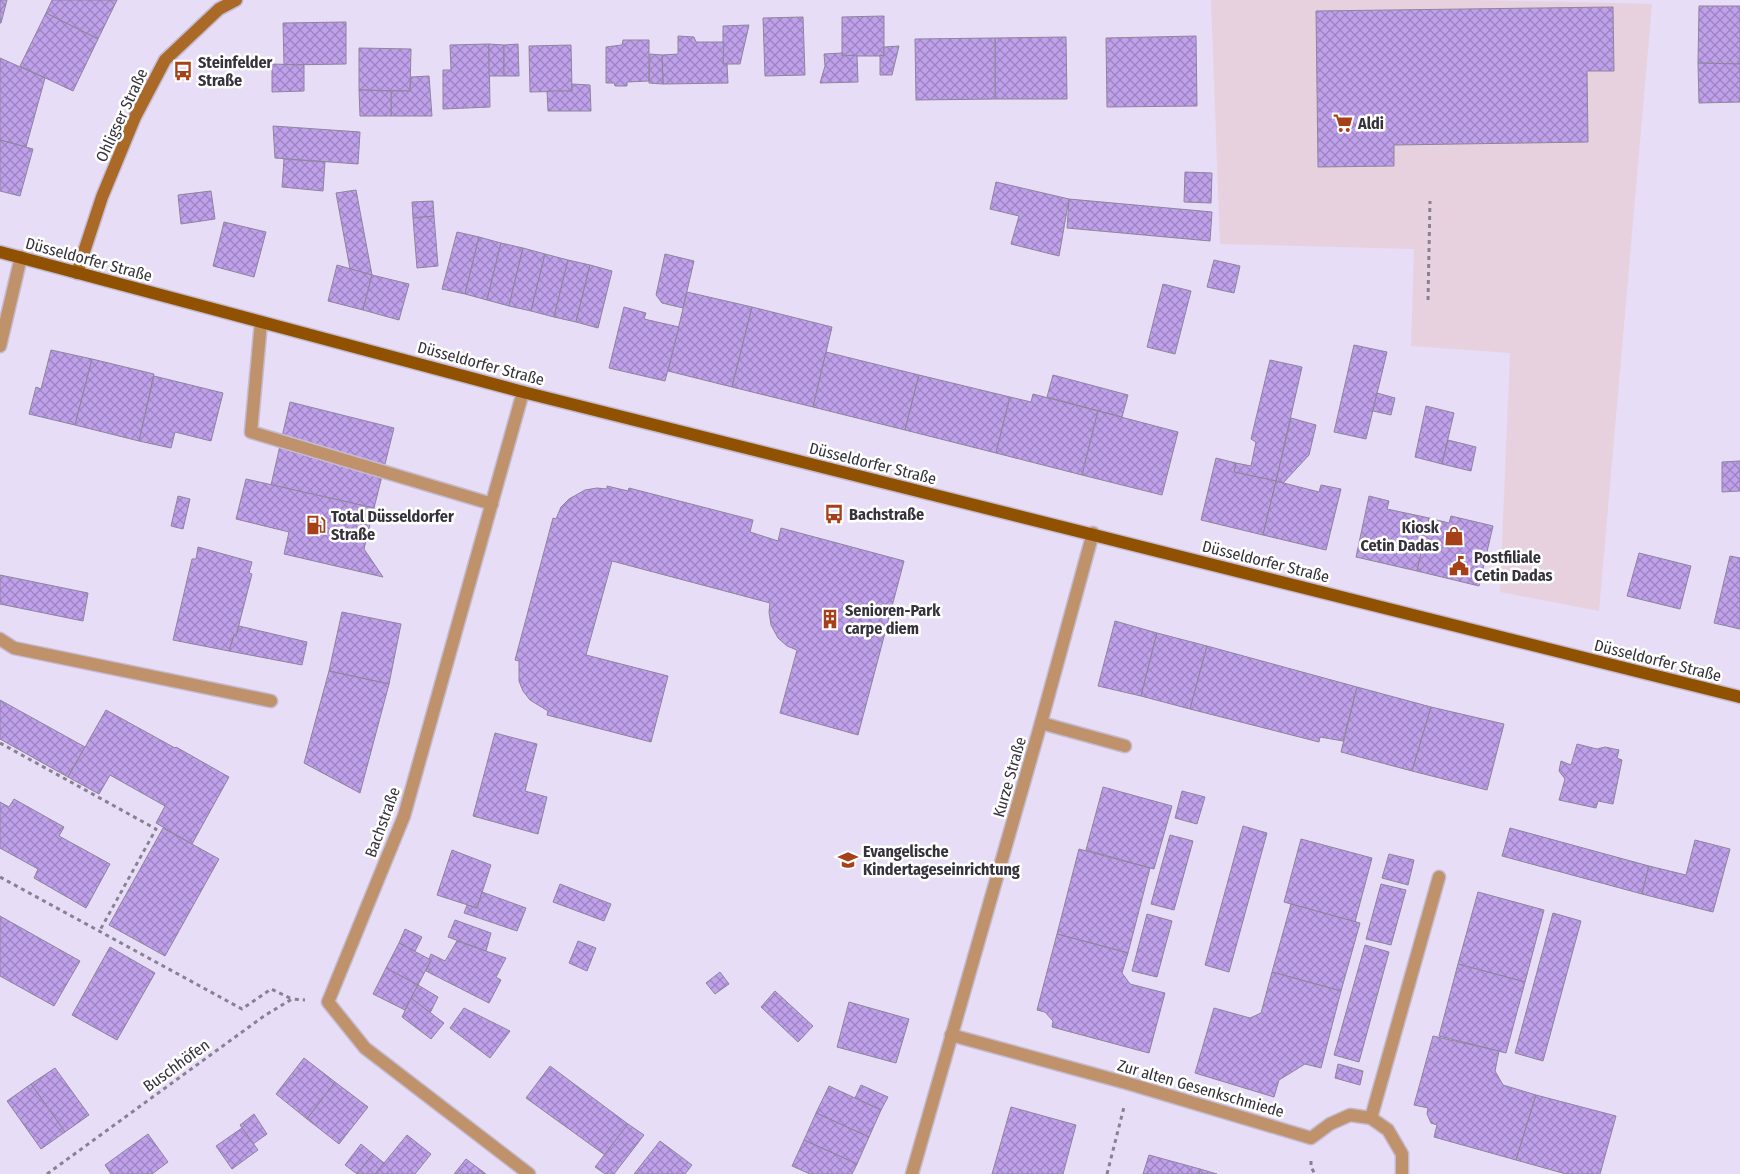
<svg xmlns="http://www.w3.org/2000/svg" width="1740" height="1174" viewBox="0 0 1740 1174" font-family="'Fira Sans Condensed',sans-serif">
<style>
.commercial{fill:#e7d1de}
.building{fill:url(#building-cross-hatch);stroke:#8e859b}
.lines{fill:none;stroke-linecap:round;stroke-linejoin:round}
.service-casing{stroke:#c3bbd1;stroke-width:15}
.minor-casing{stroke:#c3bbd1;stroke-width:15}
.secondary-casing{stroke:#c3bbd1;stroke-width:15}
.primary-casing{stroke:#c3bbd1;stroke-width:15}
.path{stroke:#888192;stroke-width:3;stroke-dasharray:4 4;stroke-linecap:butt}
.service{stroke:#bf926b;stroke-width:12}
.minor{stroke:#bf926b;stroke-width:12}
.secondary{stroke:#aa6927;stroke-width:12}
.primary{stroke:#905100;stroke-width:12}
.labels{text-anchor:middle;stroke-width:5;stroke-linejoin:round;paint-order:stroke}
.poi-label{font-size:16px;font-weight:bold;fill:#35323b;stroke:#fff;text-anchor:start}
.street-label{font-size:16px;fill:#35323b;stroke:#fff}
</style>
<defs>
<pattern id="building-cross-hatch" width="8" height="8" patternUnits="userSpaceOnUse" patternTransform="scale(1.25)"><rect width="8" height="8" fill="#bfa0ea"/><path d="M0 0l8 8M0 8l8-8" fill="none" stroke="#9c83bf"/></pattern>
</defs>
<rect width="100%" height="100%" fill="#e7ddf6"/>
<path class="commercial" d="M1211 0H1476L1652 4 1599 611 1500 592 1510 353 1411 346 1414 249 1220 244Z"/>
<g class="building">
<path d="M0 0H7L1 23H0Z"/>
<path d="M52 0H117L98 39 46 13Z"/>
<path d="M1699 6H1740V64L1698 63Z"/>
<path d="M1613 7 1614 71H1587L1588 142 1394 145V166L1318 167 1316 11Z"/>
<path d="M46 13 98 39 73 91 20 66Z"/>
<path d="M884 16V56H842V17Z"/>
<path d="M803 17 805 75 765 76 763 18Z"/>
<path d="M346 22V64L284 65 283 23Z"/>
<path d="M749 25 740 64H723V26Z"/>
<path d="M678 36 694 37 696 42H724L723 64H727L728 83 663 84 662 55 678 54Z"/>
<path d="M1196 36 1197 106 1107 107 1106 38Z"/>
<path d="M1066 37 1067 99H995V38Z"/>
<path d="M995 38V99L916 100 915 39Z"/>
<path d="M623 40H649V81L627 82V86H615L614 83H606V47L622 45Z"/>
<path d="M489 44 490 107 443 109V70H451L450 45Z"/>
<path d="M489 44 504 45V76H489Z"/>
<path d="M518 44 519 76H504V45Z"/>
<path d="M571 45 572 91 530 92 529 46Z"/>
<path d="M899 46 892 75H880V55L884 56V47Z"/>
<path d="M359 48 411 49 410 91 359 90Z"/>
<path d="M842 53V56L857 55 858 82 820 83 825 66 824 54Z"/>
<path d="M650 54 662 55 663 84 649 83Z"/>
<path d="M0 58 45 78 26 147 0 140Z"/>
<path d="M1698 63 1740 64V102L1699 103Z"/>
<path d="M272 64 304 65V91L272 92Z"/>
<path d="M429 76 432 116H391V91H410L411 77Z"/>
<path d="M572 84 590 85 591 111H548L547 91H572Z"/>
<path d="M359 90 391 91V116H360Z"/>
<path d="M273 126 360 132 358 164 275 158Z"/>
<path d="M0 140 33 149 20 196 0 191Z"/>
<path d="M284 159 325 162 323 191 282 187Z"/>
<path d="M1185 172 1212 173 1211 203 1184 202Z"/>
<path d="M996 182 1069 199 1059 256 1011 244 1019 216 990 209Z"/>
<path d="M356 190 372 275 350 269 336 193Z"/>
<path d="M211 191 215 219 181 224 178 195Z"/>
<path d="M1069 199 1212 212 1210 241 1067 228Z"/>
<path d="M433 201 434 216 413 218 412 202Z"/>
<path d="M434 216 438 266 417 268 413 218Z"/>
<path d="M224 222 266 232 254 277 213 266Z"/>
<path d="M457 232 479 237 465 294 442 289Z"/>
<path d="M479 237 501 243 487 300 465 294Z"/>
<path d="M501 243 523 248 509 306 487 300Z"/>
<path d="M523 248 545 254 531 311 509 306Z"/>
<path d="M545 254 568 260 554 317 531 311Z"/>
<path d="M665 254 694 261 683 308 662 303 656 295Z"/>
<path d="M568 260 590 265 576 322 554 317Z"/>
<path d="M1214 260 1240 266 1234 293 1207 287Z"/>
<path d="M337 265 372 275 363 310 328 301Z"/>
<path d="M590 265 612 271 598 328 576 322Z"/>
<path d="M372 275 409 284 399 320 363 310Z"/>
<path d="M1163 284 1191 291 1175 354 1147 347Z"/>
<path d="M687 292 752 307 732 387 668 371Z"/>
<path d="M624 307 646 313 644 319 679 327 665 381 609 368Z"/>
<path d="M752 307 832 327 813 407 732 387Z"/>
<path d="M1354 345 1387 352 1366 439 1334 432Z"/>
<path d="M51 350 92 359 75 425 29 414 36 387 41 389Z"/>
<path d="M826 352 919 375 905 430 813 407Z"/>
<path d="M92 359 154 374 139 441 75 425Z"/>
<path d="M1270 360 1302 367 1276 481 1234 472 1236 463 1251 466 1256 442 1251 439Z"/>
<path d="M919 375 1010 397 996 453 905 430Z"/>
<path d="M1053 375 1128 395 1122 417 1047 397Z"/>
<path d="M154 376 223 393 211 441 175 432 171 448 139 441Z"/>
<path d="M1377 393 1395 398 1391 415 1373 411Z"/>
<path d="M1033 394 1098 411 1082 475 996 453 1010 397 1031 402Z"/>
<path d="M290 402 394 428 374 508 271 485Z"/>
<path d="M1426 406 1454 413 1442 464 1415 457Z"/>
<path d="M1098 411 1178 432 1162 495 1082 475Z"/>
<path d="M1291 418 1316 425 1309 455 1283 483 1276 481Z"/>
<path d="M1448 440 1476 447 1471 471 1442 464Z"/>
<path d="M1216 458 1236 463 1234 472 1276 481 1263 535 1201 520Z"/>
<path d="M1740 461V491L1722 492V462Z"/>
<path d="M246 479 374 508 364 549 383 577 284 554 289 532 236 519Z"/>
<path d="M1276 481 1319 492 1321 485 1341 489 1326 550 1263 535Z"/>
<path d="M607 486 628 491 629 488 753 520 750 532 778 541 781 528 904 561 858 735 780 713 797 650 787 646 778 638 771 625 769 612 770 603 612 561 586 655 668 676 651 742 547 715 548 711 530 700 523 691 519 681V661L515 660 553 518 556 519 561 507 569 499 585 490 597 488 607 489Z"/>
<path d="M178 496 190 499 183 529 171 526Z"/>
<path d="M1369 496 1389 501 1387 509 1429 518 1417 571 1356 557Z"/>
<path d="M1451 516 1493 526 1479 586 1417 571 1429 518 1449 523Z"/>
<path d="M198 547 252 562 249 573 252 574 236 636 234 635 229 651 173 640 192 559H196Z"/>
<path d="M1639 553 1691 566 1680 609 1627 596Z"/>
<path d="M1730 556 1740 558V629L1714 623Z"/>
<path d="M0 575 88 593 83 621 0 604Z"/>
<path d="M342 612 401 624 389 684 329 671Z"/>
<path d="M1115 621 1157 633 1141 696 1098 686Z"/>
<path d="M239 626 307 642 302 665 229 651 234 635 236 636Z"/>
<path d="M1157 633 1207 646 1190 709 1141 696Z"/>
<path d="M1207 646 1357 687 1343 741 1320 737 1319 742 1190 709Z"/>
<path d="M329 671 389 684 360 793 304 763Z"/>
<path d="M1357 687 1431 707 1412 771 1341 752Z"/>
<path d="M0 700 85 747 68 777 0 739Z"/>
<path d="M1431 707 1504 724 1487 790 1412 771Z"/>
<path d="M106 710 175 748 176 747 229 777 192 844 156 823 165 806 110 775 99 794 68 777Z"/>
<path d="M495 733 537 744 525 791 547 797 538 834 473 816Z"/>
<path d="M1577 744 1597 749 1605 747 1619 750 1617 758 1622 760 1613 804 1598 801 1596 808 1559 800 1565 779 1559 771 1561 761 1571 765Z"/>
<path d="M1103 787 1172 806 1154 869 1086 850Z"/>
<path d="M1182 791 1205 797 1197 824 1175 818Z"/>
<path d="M14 799 64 827 59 836 110 864 86 908 34 878 38 869 0 848V802L9 807Z"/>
<path d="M1243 826 1267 833 1229 972 1205 965Z"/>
<path d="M163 828 219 859 165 956 109 925Z"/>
<path d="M1510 828 1649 866 1642 894 1502 856Z"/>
<path d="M1170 835 1193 841 1174 910 1151 904Z"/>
<path d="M1301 839 1372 858 1355 922 1284 902Z"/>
<path d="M1695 840 1730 849 1713 912 1642 894 1649 866 1686 875Z"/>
<path d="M1079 849 1150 868 1128 953 1057 934Z"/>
<path d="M452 850 491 865 477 908 437 895Z"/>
<path d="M1389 854 1414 860 1408 885 1382 878Z"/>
<path d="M560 884 611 904 604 921 553 902Z"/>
<path d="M1381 884 1406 890 1391 945 1366 939Z"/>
<path d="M482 892 526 908 517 931 464 913 467 905 477 908Z"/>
<path d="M1478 892 1544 910 1525 982 1458 964Z"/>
<path d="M1291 904 1360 923 1341 991 1272 972Z"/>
<path d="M1553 913 1581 921 1543 1061 1515 1053Z"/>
<path d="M1147 914 1172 921 1157 977 1132 971Z"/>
<path d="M0 916 80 961 54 1006 0 976Z"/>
<path d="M455 920 491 933 486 951 448 937Z"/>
<path d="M405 929 422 937 415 951 399 943Z"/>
<path d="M1057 934 1128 953 1122 973 1130 984 1165 993 1149 1053 1052 1027 1053 1021 1045 1012 1037 1010Z"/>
<path d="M457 941 506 958 496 977 501 980 489 1003 426 971 431 960 429 959 431 954 445 961Z"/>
<path d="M578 941 596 948 587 971 569 963Z"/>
<path d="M399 943 431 960 418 985 386 968Z"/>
<path d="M1365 945 1389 952 1359 1062 1334 1055Z"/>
<path d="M110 947 155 973 117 1040 72 1015Z"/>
<path d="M1458 964 1525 982 1506 1053 1439 1036Z"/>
<path d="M386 968 418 985 405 1010 373 994Z"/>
<path d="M720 972 729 984 715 994 706 983Z"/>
<path d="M1272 972 1341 991 1321 1068 1305 1064 1279 1080 1274 1097 1195 1073 1214 1008 1250 1018 1261 1013Z"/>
<path d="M418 985 438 997 430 1013 411 998Z"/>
<path d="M775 991 813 1026 798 1042 761 1007Z"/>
<path d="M411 998 444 1023 431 1039 402 1017Z"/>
<path d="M849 1002 909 1019 896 1063 837 1047Z"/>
<path d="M464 1008 510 1031 490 1058 450 1028Z"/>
<path d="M1433 1036 1499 1051 1495 1071 1503 1085 1536 1095 1516 1160 1434 1137 1437 1125 1431 1123 1427 1114 1428 1108 1414 1105Z"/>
<path d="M304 1058 335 1082 307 1119 276 1094Z"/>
<path d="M1338 1064 1363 1071 1360 1085 1335 1078Z"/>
<path d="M550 1066 628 1124 605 1155 526 1098Z"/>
<path d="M55 1068 89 1115 65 1132 31 1084Z"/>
<path d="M335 1082 368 1107 339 1144 307 1119Z"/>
<path d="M31 1084 65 1132 41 1149 7 1101Z"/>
<path d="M861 1085 888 1097 881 1110 855 1098Z"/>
<path d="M829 1086 881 1110 869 1137 816 1113Z"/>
<path d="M1536 1095 1616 1116 1600 1174H1566L1516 1160Z"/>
<path d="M1011 1107 1076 1125 1063 1174H992Z"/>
<path d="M816 1113 869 1137 857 1164 804 1140Z"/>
<path d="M254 1114 267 1134 253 1144 240 1125Z"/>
<path d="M628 1124 644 1135 614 1174H605L595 1167Z"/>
<path d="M242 1128 258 1150 232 1169 216 1146Z"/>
<path d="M148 1134 168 1162 152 1174H111L105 1165Z"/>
<path d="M407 1135 431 1154 415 1174H375Z"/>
<path d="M804 1140 857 1164 852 1174H810L792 1166Z"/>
<path d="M660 1141 692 1165 685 1174H634Z"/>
<path d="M361 1144 373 1154 357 1174 345 1165Z"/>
<path d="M373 1154 384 1163 375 1174H357Z"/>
<path d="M1149 1155 1200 1169 1199 1174H1143Z"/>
<path d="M466 1159 486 1174H454Z"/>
<path d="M1200 1169 1217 1174H1199Z"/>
</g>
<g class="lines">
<defs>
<g id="service">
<path d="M261 322 251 432 492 504"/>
<path d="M0 346 21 257"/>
<path d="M0 639 14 648 271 701"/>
<path d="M1041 723 1125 746"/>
<path d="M1371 1118 1439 877"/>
</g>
<g id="minor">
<path d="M523 392 404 816 328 1002 365 1048 529 1174"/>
<path d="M951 1035 1130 1084 1311 1138 1330 1124 1350 1115 1371 1118 1388 1130 1402 1154V1174"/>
<path d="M912 1174 1041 723 1093 533"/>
</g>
<path id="secondary" d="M77 273 102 197 135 117 165 60 219 9 236 0"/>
<path id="primary" d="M0 252 523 392 1740 697"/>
</defs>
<use href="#service" class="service-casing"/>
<use href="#minor" class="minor-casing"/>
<use href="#secondary" class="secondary-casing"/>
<use href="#primary" class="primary-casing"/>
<g class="path">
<path d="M1428 300 1430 201"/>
<path d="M0 743 156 829 99 932"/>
<path d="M0 877 242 1009 271 989 292 999"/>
<path d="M1311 1161V1167L1315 1174"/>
<path d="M47 1174 264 1016 292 999 305 1000"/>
<path d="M1107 1174 1124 1107"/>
</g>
<use href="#service" class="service"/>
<use href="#minor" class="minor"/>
<use href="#secondary" class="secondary"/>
<use href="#primary" class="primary"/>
</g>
<defs>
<symbol id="bus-bare" viewBox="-9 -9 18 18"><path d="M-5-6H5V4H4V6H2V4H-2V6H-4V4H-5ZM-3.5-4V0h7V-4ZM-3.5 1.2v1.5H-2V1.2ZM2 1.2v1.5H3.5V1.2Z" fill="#a64018" stroke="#fff" stroke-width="2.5" paint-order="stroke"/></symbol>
<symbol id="supermarket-bare" viewBox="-9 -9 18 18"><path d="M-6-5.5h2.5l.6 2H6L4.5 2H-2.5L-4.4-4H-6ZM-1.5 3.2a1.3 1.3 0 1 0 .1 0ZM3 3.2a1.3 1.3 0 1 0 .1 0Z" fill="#a64018" stroke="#fff" stroke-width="2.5" paint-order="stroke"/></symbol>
<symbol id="fuel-bare" viewBox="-9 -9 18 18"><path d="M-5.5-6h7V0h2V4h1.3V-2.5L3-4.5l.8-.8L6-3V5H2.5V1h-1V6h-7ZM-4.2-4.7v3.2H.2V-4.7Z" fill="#a64018" stroke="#fff" stroke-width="2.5" paint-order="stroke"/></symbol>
<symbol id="shop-bare" viewBox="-9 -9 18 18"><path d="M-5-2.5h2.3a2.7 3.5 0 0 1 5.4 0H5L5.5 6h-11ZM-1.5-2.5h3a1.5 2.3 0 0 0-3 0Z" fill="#a64018" stroke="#fff" stroke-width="2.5" paint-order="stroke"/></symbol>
<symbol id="civic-bare" viewBox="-9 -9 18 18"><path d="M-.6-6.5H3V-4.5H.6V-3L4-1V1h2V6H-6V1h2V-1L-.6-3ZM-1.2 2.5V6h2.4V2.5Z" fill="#a64018" stroke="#fff" stroke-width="2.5" paint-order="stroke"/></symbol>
<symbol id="building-bare" viewBox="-9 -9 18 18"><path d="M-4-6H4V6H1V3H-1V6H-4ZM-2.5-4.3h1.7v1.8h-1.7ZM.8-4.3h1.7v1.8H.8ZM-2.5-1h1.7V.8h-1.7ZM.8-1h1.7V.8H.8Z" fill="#a64018" stroke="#fff" stroke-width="2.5" paint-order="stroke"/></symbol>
<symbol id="school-bare" viewBox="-9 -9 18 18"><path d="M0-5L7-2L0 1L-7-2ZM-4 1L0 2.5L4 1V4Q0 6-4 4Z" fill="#a64018" stroke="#fff" stroke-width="2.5" paint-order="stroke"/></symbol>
</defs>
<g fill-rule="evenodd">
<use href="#bus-bare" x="169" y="57" width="28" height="28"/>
<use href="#supermarket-bare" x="1329" y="109" width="28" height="28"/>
<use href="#bus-bare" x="820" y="500" width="28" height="28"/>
<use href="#fuel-bare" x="302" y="511" width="28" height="28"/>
<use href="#shop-bare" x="1440" y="522" width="28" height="28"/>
<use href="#civic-bare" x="1445" y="552" width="28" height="28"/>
<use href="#building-bare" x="816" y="605" width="28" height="28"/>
<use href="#school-bare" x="834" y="846" width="28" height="28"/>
</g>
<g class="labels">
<g class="poi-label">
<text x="198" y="68">Steinfelder<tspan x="198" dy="18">Straße</tspan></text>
<text x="1358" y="129">Aldi</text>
<text x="849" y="520">Bachstraße</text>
<text x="331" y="522">Total Düsseldorfer<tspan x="331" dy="18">Straße</tspan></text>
<text x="1439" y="533" text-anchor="end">Kiosk<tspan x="1439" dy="18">Cetin Dadas</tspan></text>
<text x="1474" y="563">Postfiliale<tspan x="1474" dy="18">Cetin Dadas</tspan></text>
<text x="845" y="616">Senioren-Park<tspan x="845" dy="18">carpe diem</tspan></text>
<text x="863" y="857">Evangelische<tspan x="863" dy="18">Kindertageseinrichtung</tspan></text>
</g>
<g class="street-label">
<text transform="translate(121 115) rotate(-65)" y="6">Ohligser Straße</text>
<text transform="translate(89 259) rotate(15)" y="6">Düsseldorfer Straße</text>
<text transform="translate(481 363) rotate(15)" y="6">Düsseldorfer Straße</text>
<text transform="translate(873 463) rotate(14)" y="6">Düsseldorfer Straße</text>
<text transform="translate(1266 561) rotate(14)" y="6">Düsseldorfer Straße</text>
<text transform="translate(1658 660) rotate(14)" y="6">Düsseldorfer Straße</text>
<text transform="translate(1009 777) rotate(-74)" y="6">Kurze Straße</text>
<text transform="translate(382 822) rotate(-70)" y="6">Bachstraße</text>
<text transform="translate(176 1065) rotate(-36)" y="6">Buschhöfen</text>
<text transform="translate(1201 1088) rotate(16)" y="6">Zur alten Gesenkschmiede</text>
</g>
</g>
</svg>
